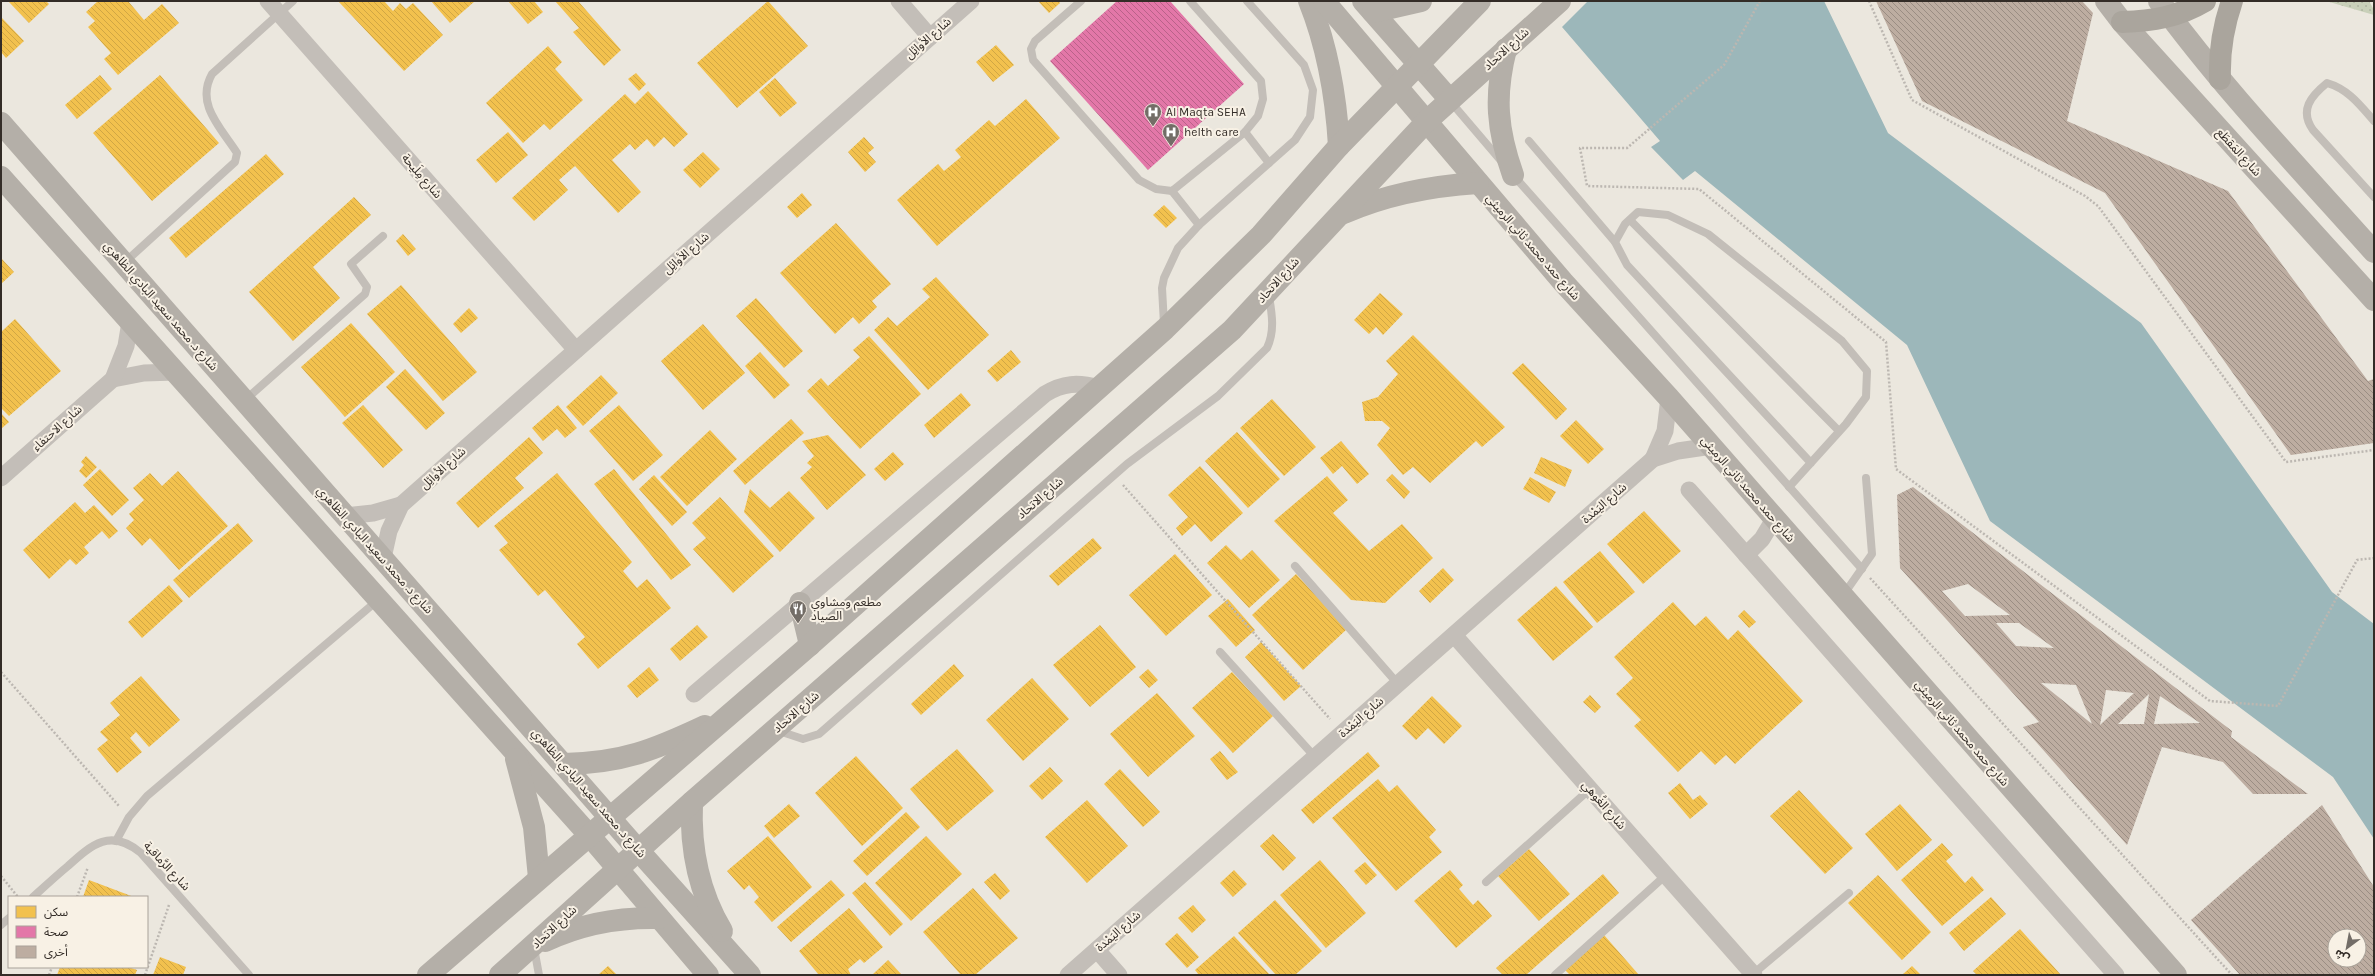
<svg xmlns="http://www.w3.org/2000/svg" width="2375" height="976" viewBox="0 0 2375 976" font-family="Karla,'Noto Sans Arabic',sans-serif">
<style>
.grass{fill:url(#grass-dots)}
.water{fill:#9cb7ba}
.homes{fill:url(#homes-back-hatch)}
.health{fill:url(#health-back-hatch)}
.building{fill:url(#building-back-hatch);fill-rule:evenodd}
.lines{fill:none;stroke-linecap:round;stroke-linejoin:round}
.path{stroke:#bcb7b1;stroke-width:2.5;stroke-dasharray:2 2;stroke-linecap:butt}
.lane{stroke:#c3beb8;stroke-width:8}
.street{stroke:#c3beb8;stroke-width:17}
.secondary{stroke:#b4afa8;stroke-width:22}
.highway{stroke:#aaa59d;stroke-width:22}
.labels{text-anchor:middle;stroke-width:4;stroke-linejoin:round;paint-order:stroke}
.street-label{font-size:12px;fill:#332c27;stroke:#f8f1e5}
.poi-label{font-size:12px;fill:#332c27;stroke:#f8f1e5;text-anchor:start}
</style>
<defs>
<pattern id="grass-dots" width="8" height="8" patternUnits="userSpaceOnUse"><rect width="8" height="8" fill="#c9d0b9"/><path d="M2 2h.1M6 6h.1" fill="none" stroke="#adb39f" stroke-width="1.8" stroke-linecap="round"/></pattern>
<pattern id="homes-back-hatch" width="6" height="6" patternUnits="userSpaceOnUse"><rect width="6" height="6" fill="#f2c14e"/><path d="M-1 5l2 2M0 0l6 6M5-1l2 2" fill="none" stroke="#d0a644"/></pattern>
<pattern id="health-back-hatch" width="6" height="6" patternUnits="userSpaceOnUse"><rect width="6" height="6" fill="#e377a8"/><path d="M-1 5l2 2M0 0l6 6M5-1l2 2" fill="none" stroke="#b96289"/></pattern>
<pattern id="building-back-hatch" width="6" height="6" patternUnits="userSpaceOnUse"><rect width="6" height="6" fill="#bdada1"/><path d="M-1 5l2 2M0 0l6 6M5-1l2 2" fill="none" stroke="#9a8d83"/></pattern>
</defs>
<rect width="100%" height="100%" fill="#ebe7de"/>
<path class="grass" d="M2326 1H2369L2374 10V15Z"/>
<path class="water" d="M1588 1H1824L1888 133 2141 323 2332 592 2374 624V839L2333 777 1990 521 1907 345 1695 171 1683 180 1651 147 1660 141 1562 27Z"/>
<g class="homes">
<path d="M8 1H46L49 4 29 23Z"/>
<path d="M98 1H128L144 20 162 4 179 23 118 75 104 59 111 53 88 27 95 21 86 12Z"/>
<path d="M338 1H384L393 11 400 3 406 9 413 3 443 35 404 71Z"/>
<path d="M431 1H475L450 23Z"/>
<path d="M508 1H534L543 12 528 24Z"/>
<path d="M555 1H578L621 50 604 66 573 32 579 28Z"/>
<path d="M768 1 808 46 737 108 697 63Z"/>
<path d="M1038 1H1059L1060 3 1049 13Z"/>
<path d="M1 17 24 41 6 58 1 52Z"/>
<path d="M996 45 1014 65 993 82 976 62Z"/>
<path d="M548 46 562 62 555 69 583 100 550 130 544 124 523 143 486 103Z"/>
<path d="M636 73 646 84 639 91 628 79Z"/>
<path d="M100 75 112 89 77 119 65 105Z"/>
<path d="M160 75 219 143 152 201 93 133Z"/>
<path d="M775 78 797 103 780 117 759 92Z"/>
<path d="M648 91 688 134 674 147 664 137 654 147 647 139 635 150 630 144 612 160 641 192 618 213 575 166 559 180 568 190 534 221 512 198 625 94 635 104Z"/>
<path d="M1026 99 1060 138 937 246 897 200 938 164 944 171 961 157 955 150 989 120 995 126Z"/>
<path d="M508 132 528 155 496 183 476 160Z"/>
<path d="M864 137 874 148 868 153 876 162 865 172 848 152Z"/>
<path d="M703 152 720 169 700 188 683 170Z"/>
<path d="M266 154 284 174 186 258 169 238Z"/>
<path d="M802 193 812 205 797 218 787 207Z"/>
<path d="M354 197 371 215 313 267 340 298 293 341 249 292Z"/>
<path d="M1164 205 1177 218 1166 228 1153 215Z"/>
<path d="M836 223 891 284 872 301 877 307 859 324 853 317 835 334 780 273Z"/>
<path d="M403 234 416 249 408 256 396 241Z"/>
<path d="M1 258 14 272 1 284Z"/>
<path d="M936 277 989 335 928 390 874 330 888 317 897 326 930 297 922 289Z"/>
<path d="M401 285 477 372 443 401 367 314Z"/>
<path d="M1380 293 1403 314 1383 335 1376 327 1369 334 1354 320Z"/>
<path d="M756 298 803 351 784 368 736 316Z"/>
<path d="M469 308 478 318 461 333 453 324Z"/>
<path d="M15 319 61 371 9 416 1 408V332Z"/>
<path d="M351 323 395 372 345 417 301 367Z"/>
<path d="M703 324 745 373 703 410 661 361Z"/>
<path d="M1413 335 1505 427 1482 447 1476 441 1430 483 1413 467 1403 475 1377 445 1390 428 1382 421H1365L1362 402 1378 397 1398 374 1386 361Z"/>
<path d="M869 336 921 394 860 449 807 391 821 378 828 386 860 357 853 350Z"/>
<path d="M1011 350 1021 362 997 382 987 371Z"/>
<path d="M760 352 790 385 774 399 745 366Z"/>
<path d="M1523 363 1567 409 1556 420 1512 373Z"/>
<path d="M405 369 445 413 426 430 386 387Z"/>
<path d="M601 375 618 393 583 426 566 407Z"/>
<path d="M961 393 971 405 934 438 924 425Z"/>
<path d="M1272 399 1316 447 1284 476 1240 428Z"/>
<path d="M363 405 403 450 383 468 342 423Z"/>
<path d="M558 405 577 428 565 438 557 429 543 441 532 428Z"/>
<path d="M619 405 663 455 633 481 589 431Z"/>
<path d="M1 413 9 422 1 429Z"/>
<path d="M791 419 804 433 745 485 733 471Z"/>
<path d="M1576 420 1604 449 1588 464 1560 436Z"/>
<path d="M710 430 737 459 687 506 660 477Z"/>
<path d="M1237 432 1280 479 1248 508 1205 461Z"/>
<path d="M828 435 866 475 827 510 800 478 812 467 807 463 814 456 802 441Z"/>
<path d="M529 437 543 453 515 478 524 488 478 528 456 503Z"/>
<path d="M1341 441 1369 474 1357 484 1342 466 1333 474 1320 458Z"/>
<path d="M893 452 904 464 885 481 874 469Z"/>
<path d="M86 456 97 467 86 478 79 471 84 465 81 462Z"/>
<path d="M1541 457 1572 470 1565 487 1534 473Z"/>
<path d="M1200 466 1243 513 1211 542 1195 524 1182 536 1176 528 1188 517 1168 495Z"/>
<path d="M100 469 129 500 112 516 83 485Z"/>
<path d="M614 469 691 565 671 580 594 484Z"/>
<path d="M178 471 228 526 179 570 150 538 142 546 126 528 134 520 129 514 144 500 133 488 150 473 162 486Z"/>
<path d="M557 473 632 562 623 571 637 588 647 579 671 608 598 669 577 644 585 637 545 590 538 596 499 550 508 543 494 526Z"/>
<path d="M1392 474 1410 492 1404 499 1386 480Z"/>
<path d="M654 475 687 512 672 526 639 489Z"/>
<path d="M1327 476 1348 500 1333 513 1369 551 1402 524 1433 558 1385 603 1351 600 1274 521Z"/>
<path d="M1530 477 1556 492 1549 503 1523 489Z"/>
<path d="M750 489 770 508 789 491 815 518 780 552 744 512Z"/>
<path d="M720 497 774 556 733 593 693 549 706 538 692 523Z"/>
<path d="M75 502 85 513 94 505 118 531 109 539 102 531 84 547 89 553 76 565 70 559 49 579 23 550Z"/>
<path d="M1644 511 1681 551 1643 584 1607 544Z"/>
<path d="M238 523 253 541 189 598 173 580Z"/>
<path d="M1093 538 1102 548 1058 586 1049 576Z"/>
<path d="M1226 545 1241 560 1252 550 1280 580 1249 608 1207 563Z"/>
<path d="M1600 551 1635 592 1597 623 1563 582Z"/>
<path d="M1175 554 1212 595 1166 636 1129 595Z"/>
<path d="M1443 568 1454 580 1430 603 1419 591Z"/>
<path d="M1296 574 1347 629 1303 670 1252 615Z"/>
<path d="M169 585 183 601 142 638 128 622Z"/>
<path d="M1556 586 1593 627 1553 661 1517 620Z"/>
<path d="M1228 599 1255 630 1236 647 1208 616Z"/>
<path d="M1673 602 1695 626 1706 616 1728 640 1738 630 1803 701 1735 764 1726 755 1715 765 1701 751 1678 772 1634 726 1641 720 1616 694 1633 678 1614 657Z"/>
<path d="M1744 610 1756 622 1749 628 1738 616Z"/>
<path d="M697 625 708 637 680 661 670 649Z"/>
<path d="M1100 625 1136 667 1090 707 1053 665Z"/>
<path d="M1261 642 1301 686 1284 701 1245 657Z"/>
<path d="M954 664 964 676 921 715 911 704Z"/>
<path d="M649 667 659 680 637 698 627 686Z"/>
<path d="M1148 669 1158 680 1149 688 1139 677Z"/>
<path d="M1232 672 1273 716 1233 753 1192 708Z"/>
<path d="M141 676 180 720 149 747 136 732 130 738 142 752 117 773 97 749 108 740 100 732 120 715 110 703Z"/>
<path d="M1032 678 1069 719 1023 761 986 720Z"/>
<path d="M1157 693 1195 736 1148 777 1110 734Z"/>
<path d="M1590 695 1601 707 1595 713 1583 702Z"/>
<path d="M1432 696 1462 726 1444 744 1428 728 1416 740 1402 726Z"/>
<path d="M957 749 994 791 947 831 910 789Z"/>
<path d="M1220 751 1238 772 1227 780 1210 759Z"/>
<path d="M1368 752 1380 766 1313 824 1301 810Z"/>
<path d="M856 756 903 808 862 846 815 793Z"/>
<path d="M1050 767 1063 781 1042 800 1029 786Z"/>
<path d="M1120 769 1160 812 1143 827 1104 784Z"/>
<path d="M1378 779 1389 792 1397 785 1436 830 1429 837 1442 852 1396 891 1332 818Z"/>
<path d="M1680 783 1693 800 1700 795 1708 804 1690 819 1668 793Z"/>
<path d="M1799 790 1853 848 1825 874 1770 816Z"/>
<path d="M1087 800 1128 846 1087 883 1045 837Z"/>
<path d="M789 804 800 816 774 838 764 826Z"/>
<path d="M1900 804 1932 840 1897 871 1865 834Z"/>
<path d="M906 812 920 827 867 876 853 861Z"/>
<path d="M1273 834 1296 858 1283 871 1260 846Z"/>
<path d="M768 836 812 887 772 922 754 902 759 897 749 885 744 890 727 871Z"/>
<path d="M926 836 962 874 911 921 875 883Z"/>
<path d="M1942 843 1953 855 1946 861 1965 883 1972 876 1984 890 1942 926 1901 880Z"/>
<path d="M1529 849 1570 894 1539 921 1498 876Z"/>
<path d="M1320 860 1366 913 1326 948 1280 895Z"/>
<path d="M1365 862 1377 875 1366 885 1354 871Z"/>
<path d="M1234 870 1247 884 1233 897 1220 883Z"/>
<path d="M1450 870 1463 885 1459 889 1473 905 1478 900 1492 916 1456 948 1414 901Z"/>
<path d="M995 873 1010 891 1000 900 984 882Z"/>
<path d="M1603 874 1619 893 1526 975H1503L1496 968Z"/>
<path d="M1878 875 1931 932 1902 960 1848 903Z"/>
<path d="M89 880 134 897H83Z"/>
<path d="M831 880 845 895 791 942 777 927Z"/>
<path d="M865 882 903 924 890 936 852 893Z"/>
<path d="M973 888 1018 938 975 975H961L923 932Z"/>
<path d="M1991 897 2006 914 1964 951 1949 933Z"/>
<path d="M1275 900 1322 951 1295 975H1276L1238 933Z"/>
<path d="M1193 905 1206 920 1192 933 1178 918Z"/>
<path d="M849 908 883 947 864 963 860 959 848 969 851 975H819L799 951Z"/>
<path d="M2020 929 2061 975H1977L1973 971Z"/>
<path d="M1177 933 1199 957 1187 968 1165 944Z"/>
<path d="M1604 935 1639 975H1570L1564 969Z"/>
<path d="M1234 936 1270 975H1199L1195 970Z"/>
<path d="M160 957 186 967 183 975H153Z"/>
<path d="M888 960 902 975H872Z"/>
<path d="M608 966 617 975H598Z"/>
<path d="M1912 966 1921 975H1902Z"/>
<path d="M60 967H128L137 970 135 975H57Z"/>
</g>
<path class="health" d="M1117 1H1170L1244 84 1148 170 1050 61Z"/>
<g class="building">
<path d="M1876 1H2082L2093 13 2067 121 2228 191 2368 381 2374 379V443L2291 455 2105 193 1922 101Z"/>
<path d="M1913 487 2232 731 2231 737 2308 794H2253L2223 762 2162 747 2127 845 2023 727 2039 722 1900 568 1897 495ZM1968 584 2010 615 1965 616 1942 591ZM1996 623H2019L2054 648 2016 646ZM2041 683 2076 685 2092 724ZM2106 690 2134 693 2100 725ZM2149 694 2144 724H2118ZM2160 696 2200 723 2154 724Z"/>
<path d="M2322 805 2374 887V975H2240L2191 920ZM2335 936H2359V960H2335Z"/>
</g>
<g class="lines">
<g class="path">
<path d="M1760 1 1724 65 1627 148H1580L1587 186 1699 189 1886 342 1896 469 2210 701 2278 706 2357 560 2374 558"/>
<path d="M1869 1 1912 100 2085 196 2098 206 2286 462 2374 450"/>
<path d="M1123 485 1330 719"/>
<path d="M1870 578 2232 975"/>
<path d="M1 672 119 806"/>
<path d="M1 876 18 897"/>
<path d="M77 897 88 867"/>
<path d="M49 975 52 967"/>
<path d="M145 975 169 905"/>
</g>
<g class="lane">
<path d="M1081 1 1035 41 1031 49 1033 60 1139 180 1156 189 1172 191 1245 132 1258 116 1263 99 1261 81 1190 1"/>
<path d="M1450 101 1502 162"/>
<path d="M2374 121C2360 105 2348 89 2327 83 2311 96 2299 110 2313 130L2374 197"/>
<path d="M1245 132 1269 163"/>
<path d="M1529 141 1615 242"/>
<path d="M1514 176 1862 569"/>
<path d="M1172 191 1199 225"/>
<path d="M1630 220 1839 431"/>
<path d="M124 263 235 162 237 153C221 128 195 104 212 74L293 1"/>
<path d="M1164 324 1162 288 1164 278 1178 248 1199 225 1295 140 1310 117 1313 90 1304 65 1247 1"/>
<path d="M245 400 365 294 367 287 351 264 383 236"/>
<path d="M1789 487 1846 424 1866 397 1867 371 1842 341 1708 234 1668 215 1638 212 1625 224 1615 242 1627 265 1811 463"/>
<path d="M1295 566 1398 684"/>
<path d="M1844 594 1872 554 1866 478"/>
<path d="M1220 652 1315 757"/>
<path d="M776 730 803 739 819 734 1127 464 1218 396 1267 348C1275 331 1272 314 1269 296"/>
<path d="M116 841 129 817 147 796 378 600"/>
<path d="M1486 882 1590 789"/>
<path d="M33 897C44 887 56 876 68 866 92 844 111 828 141 853L249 975"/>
<path d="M1 925 9 918"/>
<path d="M534 948 539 975"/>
<path d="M1753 974 1849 893"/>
<path d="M1555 975 1666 875"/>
</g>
<g class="street">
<path d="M268 1 576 350"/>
<path d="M899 1 930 37"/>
<path d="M113 379 144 373 176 372"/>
<path d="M1653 459 1665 431 1669 398"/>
<path d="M1 478 113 379 126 346 130 322"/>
<path d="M1689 490 2116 975"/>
<path d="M345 516 373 513 401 505"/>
<path d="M1746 555 1762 539 1774 519"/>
<path d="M383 558 389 531 401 505 971 1"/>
<path d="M1454 635 1754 975"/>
<path d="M694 694 1045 394C1063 383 1078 382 1099 388"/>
<path d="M1097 950 1119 975"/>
<path d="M1068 975 1653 459 1678 451 1712 446"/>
</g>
<g class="secondary">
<path d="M1309 1C1328 48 1336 96 1339 146"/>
<path d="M1324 1 1563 282 1669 398 2176 975"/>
<path d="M1363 1 1450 100"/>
<path d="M2106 1 2122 22 2374 300"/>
<path d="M2159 1C2224 90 2301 170 2374 252"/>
<path d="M1373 12 1421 1"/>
<path d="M1506 49C1494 96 1497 130 1513 175"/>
<path d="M1 123 638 850 750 975"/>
<path d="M1 177 589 835 708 975"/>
<path d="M1344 213C1387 194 1431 186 1478 183"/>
<path d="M800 603 810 645"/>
<path d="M516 759 534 827 539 878"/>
<path d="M564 764C622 763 654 750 705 726"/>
<path d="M692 802C690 848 698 891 722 931"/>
<path d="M545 941C581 924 620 917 659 918"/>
<path d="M428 975 810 645 1165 329 1261 235 1339 146 1480 1"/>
<path d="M500 975 692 802 1232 330 1427 121 1560 1"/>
</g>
<g class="highway">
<path d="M2122 22C2153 21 2178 17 2205 1"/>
<path d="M2220 79C2219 51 2223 27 2232 1"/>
</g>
</g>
<defs>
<symbol id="hospital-pin" viewBox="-11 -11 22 30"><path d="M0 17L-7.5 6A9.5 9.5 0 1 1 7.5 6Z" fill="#736d67" stroke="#f8f1e5"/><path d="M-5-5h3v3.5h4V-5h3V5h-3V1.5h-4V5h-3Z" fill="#fff"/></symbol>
<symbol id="restaurant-pin" viewBox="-11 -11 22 30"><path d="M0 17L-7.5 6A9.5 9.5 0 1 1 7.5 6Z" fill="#736d67" stroke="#f8f1e5"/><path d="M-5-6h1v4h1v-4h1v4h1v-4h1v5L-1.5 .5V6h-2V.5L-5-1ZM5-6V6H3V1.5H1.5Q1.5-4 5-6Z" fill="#fff"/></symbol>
</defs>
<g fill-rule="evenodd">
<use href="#hospital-pin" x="1143" y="102" width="20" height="27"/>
<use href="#hospital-pin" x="1161" y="122" width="20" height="27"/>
<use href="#restaurant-pin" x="788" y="599" width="20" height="27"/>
</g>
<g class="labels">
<g class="street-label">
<text transform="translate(928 38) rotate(-41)" y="4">شارع الأوائِل</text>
<text transform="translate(1506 49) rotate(-42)" y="4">شارع الاتحاد</text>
<text transform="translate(2239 152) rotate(48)" y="4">شارع المَقطَع</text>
<text transform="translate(422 176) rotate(49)" y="4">شارع مِلَيحة</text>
<text transform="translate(1533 247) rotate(49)" y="4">شارع حمد محمد ثاني الرميثي</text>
<text transform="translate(686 253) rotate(-41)" y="4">شارع الأوائِل</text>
<text transform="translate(1278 280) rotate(-48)" y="4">شارع الاتحاد</text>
<text transform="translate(161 306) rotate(49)" y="4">شارع د. محمد سعيد البادي الظاهري</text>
<text transform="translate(57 428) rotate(-42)" y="4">شارع الاحتفاء</text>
<text transform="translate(443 468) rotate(-42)" y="4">شارع الأوائِل</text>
<text transform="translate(1748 489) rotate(49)" y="4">شارع حمد محمد ثاني الرميثي</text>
<text transform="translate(1040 498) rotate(-41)" y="4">شارع الاتحاد</text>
<text transform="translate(1604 503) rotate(-41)" y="4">شارع اليَمْدة</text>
<text transform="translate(375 550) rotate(48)" y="4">شارع د. محمد سعيد البادي الظاهري</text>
<text transform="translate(796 712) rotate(-41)" y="4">شارع الاتحاد</text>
<text transform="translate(1361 717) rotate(-41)" y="4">شارع اليَمْدة</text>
<text transform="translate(1962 733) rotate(49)" y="4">شارع حمد محمد ثاني الرميثي</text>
<text transform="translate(589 793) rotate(49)" y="4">شارع د. محمد سعيد البادي الظاهري</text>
<text transform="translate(1604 805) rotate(49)" y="4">شارع الغُوهي</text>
<text transform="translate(167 866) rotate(47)" y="4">شارع الرَّماقية</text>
<text transform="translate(554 927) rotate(-43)" y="4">شارع الاتحاد</text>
<text transform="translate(1118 931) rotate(-41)" y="4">شارع اليَمْدة</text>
</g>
<g class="poi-label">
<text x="1166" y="116">Al Maqta SEHA</text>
<text x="1184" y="136">helth care</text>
<text x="811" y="606">مطعم ومشاوي<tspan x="811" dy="14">الصياد</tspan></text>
</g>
</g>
<rect width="2375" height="976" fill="none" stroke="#332c27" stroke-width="4"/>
<rect x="8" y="896" width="140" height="72" fill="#f8f1e5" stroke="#a9a299"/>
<rect x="16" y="906" width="20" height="12" fill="#f2c14e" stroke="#a9a299"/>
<text x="44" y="916" font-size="12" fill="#332c27">سكن</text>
<rect x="16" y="926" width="20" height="12" fill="#e377a8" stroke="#a9a299"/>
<text x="44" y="936" font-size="12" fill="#332c27">صحة</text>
<rect x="16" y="946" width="20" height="12" fill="#bdada1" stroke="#a9a299"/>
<text x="44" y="956" font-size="12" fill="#332c27">أخرى</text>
<g transform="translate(2347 948) rotate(212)"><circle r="19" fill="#f8f1e5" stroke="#a9a299"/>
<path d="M0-3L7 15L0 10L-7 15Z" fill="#736d67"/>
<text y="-6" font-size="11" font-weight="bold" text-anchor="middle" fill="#332c27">ش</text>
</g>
</svg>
